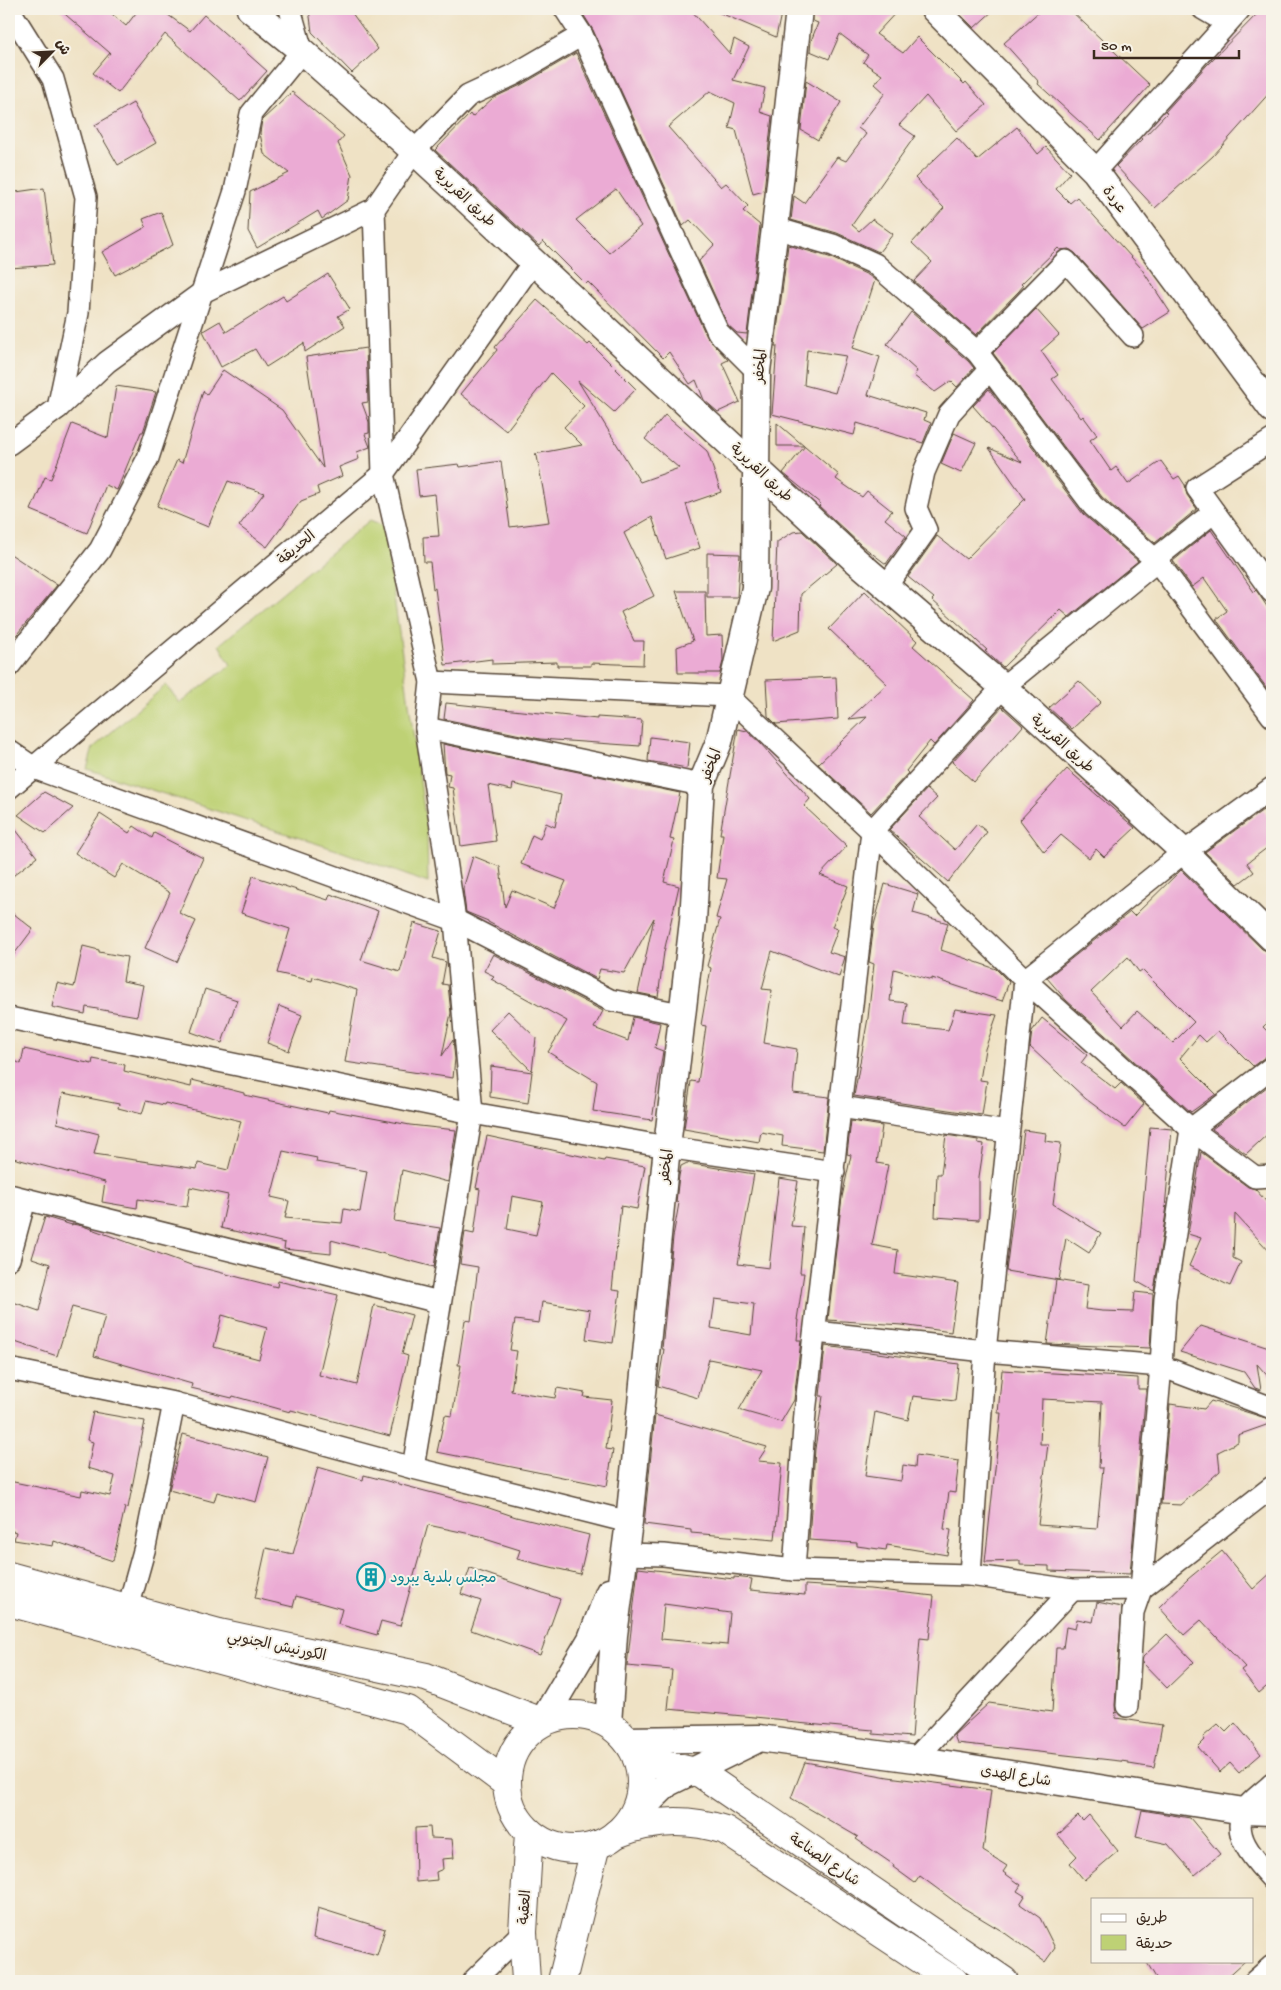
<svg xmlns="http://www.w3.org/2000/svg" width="1281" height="1990" viewBox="0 0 1281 1990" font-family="'Gochi Hand','Playpen Sans Arabic',sans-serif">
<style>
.green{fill:#bed175;stroke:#7c7e4a}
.building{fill:#ebabd4;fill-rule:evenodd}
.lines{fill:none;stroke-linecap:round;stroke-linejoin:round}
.minor-casing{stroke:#564637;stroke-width:24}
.tertiary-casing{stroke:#564637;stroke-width:29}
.secondary-casing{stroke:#564637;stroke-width:30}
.minor{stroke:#fff;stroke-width:21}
.tertiary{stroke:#fff;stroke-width:26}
.secondary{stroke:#fff;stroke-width:28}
.labels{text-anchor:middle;stroke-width:4;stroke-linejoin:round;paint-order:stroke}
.street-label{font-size:15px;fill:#3b2a1e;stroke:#f7f3e8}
.culture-label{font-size:15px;fill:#0d838f;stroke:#f7f3e8;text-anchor:start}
</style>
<rect width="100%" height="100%" fill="#f7f3e8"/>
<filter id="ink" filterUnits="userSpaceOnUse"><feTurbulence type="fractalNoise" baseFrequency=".02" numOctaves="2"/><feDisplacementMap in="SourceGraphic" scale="10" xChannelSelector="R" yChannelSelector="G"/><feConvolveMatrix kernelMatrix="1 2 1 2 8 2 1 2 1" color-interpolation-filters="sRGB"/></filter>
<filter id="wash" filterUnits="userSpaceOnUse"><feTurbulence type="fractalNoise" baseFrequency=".0096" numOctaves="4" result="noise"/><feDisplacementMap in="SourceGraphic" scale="20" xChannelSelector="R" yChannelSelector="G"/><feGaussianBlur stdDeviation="1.12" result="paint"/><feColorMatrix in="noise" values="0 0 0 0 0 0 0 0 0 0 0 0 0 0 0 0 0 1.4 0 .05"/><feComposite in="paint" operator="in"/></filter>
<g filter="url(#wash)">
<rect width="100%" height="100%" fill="#efe2c5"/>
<path class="green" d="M370 520 384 526 427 831 428 883 343 852 87 769 93 748 166 685 180 703 231 665 219 645Z"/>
<g id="blocks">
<g class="building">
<path d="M59 9H106L126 26 139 9H160L190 31 204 15 267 71 240 101 165 34 118 93 93 73 110 53Z"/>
<path d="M309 9H349L378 49 352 73 312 32Z"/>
<path d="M587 9H690L730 54 734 39 749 47 733 80 765 88 760 112 772 116 764 191 753 194 736 130 729 128 735 103 710 91 668 127 721 187 726 183 748 206 743 211 760 225 747 334 737 333 728 325 699 261 714 245 690 220 683 226 593 30 583 14Z"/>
<path d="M711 9H782L776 37Z"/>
<path d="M814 9H899L876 34 903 53 917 37 964 84 966 82 986 105 956 131 926 96 899 125 915 136 852 225 859 231 872 219 893 234 879 252 837 233 791 220 794 196 804 203 837 157 846 161 866 134 858 128 885 93 875 84 882 75 863 62 868 55 840 34 829 59 810 51 811 41 818 23 813 21Z"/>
<path d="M955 9H995L974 28Z"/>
<path d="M1042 9H1069L1150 85 1100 140 1038 84 1039 82 1004 43Z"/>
<path d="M1262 9H1272V90L1213 156 1155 208 1116 166 1167 113 1165 112 1206 66Z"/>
<path d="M576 53 707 337 728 360 722 363 740 402 718 412 704 400 696 380 690 384 669 352 663 358 588 282 586 284 543 241 539 246 435 150 470 114 472 117 493 98 521 85ZM616 189 641 226 609 253 576 220Z"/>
<path d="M806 81 841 102 818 140 801 130Z"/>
<path d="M292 92 344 136 338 143 352 175 348 200 322 219 318 211 257 248 248 231 250 192 289 173 264 154 260 133 262 120Z"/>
<path d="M133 103 156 143 118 165 95 125Z"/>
<path d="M1017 127 1038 154 1046 147 1070 173 1056 189 1070 203 1077 197 1141 268 1170 312 1143 329 1075 253 1069 249 1060 250 1058 248 1021 284 1023 286 1019 291 976 335 914 281 932 262 912 243 944 208 915 178 957 138 977 160Z"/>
<path d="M44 188 53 265 10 268 9 193Z"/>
<path d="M161 212 173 245 115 275 102 252 146 227 143 219Z"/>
<path d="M788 245 829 257 868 275 875 280 853 348 880 357 868 395 926 413 924 420 931 423 923 443 857 423 854 435 772 414 777 346H775ZM807 350 846 356 835 393 804 385Z"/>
<path d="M328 274 350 309 338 316 345 326 305 352 304 343 266 367 255 349 221 367 203 331 220 321 226 332 283 296 286 301Z"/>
<path d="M537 300 588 345 590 343 636 389 614 412 578 381 640 482 679 468 645 439 665 415 707 451 721 492 686 504 700 548 666 559 652 517 624 533 654 596 621 612 634 641H644L643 665 591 663V666H557V662L492 664V659L445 665 435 588 433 589 430 562H424L423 537 439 536 435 494 419 496 416 469 459 464 460 467 501 461 510 527 549 522 537 456 535 454 582 445 564 427 584 406 551 373 506 431 461 394 497 350 495 347Z"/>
<path d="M1036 309 1059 335 1041 351 1058 375 1052 379 1081 418 1083 416 1097 435 1090 440 1111 471 1116 467 1128 484 1161 461 1174 479 1179 476 1185 485 1187 495 1197 509 1155 543 1102 497 993 353Z"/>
<path d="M911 312 968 361 974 368 957 387 951 381 935 392 914 376 917 371 887 344Z"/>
<path d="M366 348 368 402 362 403 369 422V433L365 434 370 447 357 452 359 459 339 467 342 476 317 487 319 494 301 501 267 547 239 526 264 493 228 481 208 527 157 506 177 460 182 463 203 391 207 394 223 370 282 410 323 468 306 357Z"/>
<path d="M116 386 156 392 143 432H141L117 490 106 485 87 533 31 510 45 477 51 479 72 424 108 438Z"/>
<path d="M989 389 1083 514 1138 561 1069 617 1061 610 1003 667 985 651 987 650 932 600 934 598 908 577 937 536 966 559 1025 499 989 448 1022 462 973 406Z"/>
<path d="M777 423 804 446H777Z"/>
<path d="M954 433 976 443 961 473 941 464Z"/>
<path d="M805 446 839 475 836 479 862 497 867 491 892 511 885 519 906 536 886 564 861 545 819 506 821 504 783 473Z"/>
<path d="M1211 530 1254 592 1256 590 1272 614V695L1216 619 1227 611 1204 578 1192 587 1173 561Z"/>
<path d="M802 531 837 564 801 594 800 630 773 641 777 542 793 532Z"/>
<path d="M9 553 57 585 9 644Z"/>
<path d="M707 553 740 554 737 597H707Z"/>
<path d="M676 591H705L706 636 722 635 723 661 720 673H678L677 647 693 641Z"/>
<path d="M865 591 917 641 913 646 974 700 934 745 930 741 906 771 908 773 871 813 818 764 867 717 849 719 887 684 829 629Z"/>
<path d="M836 677 838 719 776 724 768 716 766 680Z"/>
<path d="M1079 681 1101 702 1072 729 1049 708Z"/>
<path d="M446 703 597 719V717L642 720 640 746 540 739 444 719Z"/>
<path d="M1002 707 1023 726 974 782 952 762Z"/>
<path d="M738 729 747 731 761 744 810 799 804 806 847 846 820 875 848 886 832 927 838 929 829 952 845 957 839 977 772 951 762 989 772 990 764 1043 797 1049 793 1093 829 1097 823 1151 782 1146 783 1136 761 1132 759 1142 684 1129 691 1081 698 1082 706 1026 701 1025 711 968 707 966 720 919 716 918 727 879 717 878 723 834H720Z"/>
<path d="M650 737 690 742 687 768 648 761Z"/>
<path d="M443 744 680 793 670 839 674 840 664 882 679 886 664 952 658 997 638 993 654 918 624 973 600 969 597 979 488 922V921L466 912 463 889 473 856 500 867 505 907 512 890 554 908 566 881 521 864 532 835 540 839 546 823 555 827 561 795 513 784 512 790 488 785 496 841 461 846 453 788 448 787 450 774 445 773Z"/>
<path d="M1067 769 1135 828 1104 857 1096 849 1089 858 1061 835 1044 852 1020 820Z"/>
<path d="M927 789 937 798 919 817 955 850 977 824 987 832 948 882 889 830Z"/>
<path d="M44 792 73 808 45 833 18 815Z"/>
<path d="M1263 810 1272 822V844L1247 863 1254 872 1238 884 1205 852Z"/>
<path d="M100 814 129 833 134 826 152 838 154 833 203 858 179 913 196 921 177 962 145 948 170 893 123 864 114 878 75 853Z"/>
<path d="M9 821 37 857 9 879Z"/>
<path d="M1181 870 1262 949 1272 953V1018L1263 1027 1272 1036V1055L1265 1057 1253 1066 1218 1031 1206 1042 1199 1035 1180 1058 1216 1094 1191 1112 1066 1000 1047 978 1130 912 1134 916ZM1128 957 1139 972 1142 970 1194 1022 1173 1043 1137 1011 1123 1026 1091 992Z"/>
<path d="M253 876 328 900 330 894 378 911 361 960 400 972 414 923 441 931 433 958 446 962 442 984 448 985 451 1013 442 1056 453 1040 455 1059 453 1078 345 1062 357 990 313 977 312 981 277 973 290 929 241 913Z"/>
<path d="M885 884 918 894 913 913 948 923 941 950 996 969 1009 982 1002 1001 932 978V980L894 969 890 1001 907 1003 904 1025 948 1030 955 1009 997 1015 985 1049 980 1080 987 1081 982 1115 854 1096 868 1018 874 964 869 962 874 925Z"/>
<path d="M9 910 33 929 9 961Z"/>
<path d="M83 946 99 950V952L127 957 123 981 143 985 137 1016 86 1007 85 1014 52 1007 57 983 74 987Z"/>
<path d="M493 954 603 1011 594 1028 628 1041 633 1017 660 1023 655 1048 663 1051 652 1120 593 1111 597 1082 548 1052 567 1021 491 979 494 976 484 971Z"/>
<path d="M205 989 237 1000 222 1043 191 1032Z"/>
<path d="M279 1006 302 1015 289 1051 267 1043Z"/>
<path d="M508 1011 536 1038 532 1071 490 1030Z"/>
<path d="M1042 1018 1087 1055 1081 1063 1115 1089 1121 1083 1144 1104 1125 1128 1086 1099 1030 1047 1032 1031Z"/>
<path d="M24 1049 92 1064 93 1059 125 1065 124 1071 191 1087 192 1080 244 1093V1095L328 1113 329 1110 410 1125 456 1130 448 1182 402 1170 394 1221 440 1228 434 1267 331 1240V1254L284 1249 285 1243 221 1228 228 1195 190 1187 187 1207 138 1199 137 1208 102 1202 105 1182 9 1157V1058L21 1064ZM63 1093 119 1104 118 1108 142 1114 146 1101 164 1105 165 1103 241 1121 228 1170 198 1163 197 1169 94 1154 99 1134 57 1123ZM283 1151 317 1158 316 1162 367 1171 360 1212 344 1209 342 1223 285 1218 289 1201 271 1197Z"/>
<path d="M491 1066 532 1072 528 1103 490 1097Z"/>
<path d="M1272 1083V1130L1246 1154 1212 1129Z"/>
<path d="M851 1121 882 1126 877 1163 888 1165 872 1245 898 1250 895 1274 958 1283 951 1332 902 1325 828 1320 842 1197 851 1155 847 1154Z"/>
<path d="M1150 1127 1172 1129 1165 1208 1167 1206 1154 1291 1136 1281Z"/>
<path d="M1024 1130 1046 1133 1045 1141 1061 1143 1053 1204 1101 1233 1089 1253 1066 1238 1059 1280 1006 1271Z"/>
<path d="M946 1135 978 1140V1143L984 1144 979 1177V1220L935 1217 937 1174H941Z"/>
<path d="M487 1136 604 1161 605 1159 645 1166 637 1209 621 1206 612 1290 620 1291 613 1343 586 1339 590 1310 542 1302 539 1323 515 1320 510 1350 517 1351 511 1391 555 1398 557 1388 585 1393 584 1397 612 1400 606 1449 613 1450 607 1486 437 1452 445 1415 452 1416 461 1365H458L465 1320 471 1321 478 1267 460 1264 465 1232 474 1234 480 1189 476 1188ZM512 1196 543 1202 536 1235 507 1229Z"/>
<path d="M1201 1152 1248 1187 1255 1189 1272 1208V1254L1235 1214 1233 1258 1241 1262 1230 1286 1189 1266 1201 1238 1188 1234Z"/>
<path d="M687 1163 754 1174 738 1264 769 1268 779 1178 798 1181 791 1226 804 1227 800 1273H804L797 1320H799L797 1340H801L794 1400 781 1422 739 1410 762 1370 709 1359 698 1398 658 1386 664 1349H662L673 1237 679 1203 676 1202 679 1176 681 1166ZM715 1299 754 1304 751 1335 711 1328Z"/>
<path d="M45 1217 72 1225V1224L83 1226 191 1265 277 1287 278 1281 338 1295 319 1375 357 1385 374 1305 412 1315 402 1354 408 1356 390 1436 291 1410 290 1412 233 1396 232 1398 191 1388 192 1384 94 1356 105 1316 72 1307 57 1356 9 1340V1315L13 1302 39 1311 50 1264 32 1258ZM222 1315 267 1328 259 1359 214 1347Z"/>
<path d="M1056 1280 1088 1285 1085 1309 1102 1311 1133 1312 1135 1292 1153 1294 1150 1348 1047 1344Z"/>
<path d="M1201 1326 1272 1349V1381L1257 1364 1261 1390 1255 1388 1244 1372 1180 1352Z"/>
<path d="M825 1346 959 1364 955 1401 913 1396 908 1420 875 1412 865 1476 901 1481 903 1465 915 1467 916 1455 959 1461 955 1493 949 1492 944 1529 951 1530 947 1555 887 1545 886 1550 857 1546V1543L809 1540 815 1449 823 1396H820Z"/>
<path d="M1002 1370 1138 1378V1389H1146L1130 1574 1049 1571V1566L1020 1565V1561L985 1562 1001 1413H998ZM1042 1399 1102 1402 1099 1468H1103L1097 1529 1038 1525 1048 1444H1040Z"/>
<path d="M1211 1401 1272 1420V1423L1238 1435V1442L1218 1452 1220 1471 1181 1505 1161 1504 1170 1404 1204 1409Z"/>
<path d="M93 1412 145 1421 128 1508 125 1507 113 1561 54 1541 53 1546 14 1540 16 1532 9 1530V1481L81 1496 82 1490 110 1496 115 1476 88 1468 93 1442 87 1440Z"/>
<path d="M655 1415 767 1447 758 1461 782 1463 775 1540 691 1533V1530L644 1524Z"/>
<path d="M183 1434 268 1457 256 1502 217 1492 214 1502 169 1490Z"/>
<path d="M318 1467 363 1480 364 1475 486 1507 516 1517 589 1535 580 1574 517 1559 520 1550 485 1539V1537L428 1525 400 1626 381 1621 377 1635 338 1624 342 1609 296 1596 293 1607 255 1598 266 1548 293 1554Z"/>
<path d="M1222 1551 1253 1589 1272 1572V1682L1259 1693 1241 1670 1245 1667 1201 1620 1184 1635 1159 1607 1188 1579Z"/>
<path d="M470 1568 560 1599 540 1655 471 1630 481 1601 461 1594Z"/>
<path d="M638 1568 734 1579V1577L752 1579 750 1590 805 1595V1585L870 1589 934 1596 929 1639 920 1638 912 1737 873 1734V1730L786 1722V1720L668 1709 672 1670 627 1666ZM664 1604 730 1613 727 1645 661 1639Z"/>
<path d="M1097 1602 1122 1607 1115 1705 1116 1718 1162 1725 1154 1768 1129 1764V1762L957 1743 954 1735 989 1703 1052 1712 1056 1648H1063L1066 1627 1075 1629 1077 1619 1093 1622Z"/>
<path d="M1167 1634 1194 1662 1167 1688 1142 1662 1143 1657Z"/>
<path d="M1235 1723 1261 1754 1239 1773 1230 1763 1220 1772 1198 1747 1205 1740 1203 1737 1218 1724 1226 1732Z"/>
<path d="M805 1762 888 1777 991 1790 983 1851 1007 1866 1003 1872 1021 1885 1017 1891 1025 1896 1020 1904 1040 1918 1055 1948 1045 1962 1002 1931 962 1907 920 1876 915 1883 893 1867 894 1865 856 1839 858 1837 791 1798Z"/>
<path d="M1142 1810 1190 1818 1220 1854 1195 1875 1168 1844 1136 1837Z"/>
<path d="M1089 1815 1118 1851 1084 1880 1070 1863 1077 1856 1058 1835 1078 1816 1083 1821Z"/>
<path d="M430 1827 431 1838 452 1839 454 1858 442 1859 443 1869 436 1872 437 1880 416 1882 415 1828Z"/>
<path d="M318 1908 385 1929 377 1955 313 1938Z"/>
<path d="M1146 1961H1245L1223 1981H1158Z"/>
</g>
</g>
</g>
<g filter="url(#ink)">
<use href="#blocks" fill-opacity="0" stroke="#564637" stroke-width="1"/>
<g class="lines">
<defs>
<g id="minor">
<path d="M9 9 53 79 86 197 78 313 58 408"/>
<path d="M565 9 582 35 718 332 757 371"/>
<path d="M1203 9 1227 23"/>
<path d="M1095 171 1240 9"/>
<path d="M775 228 833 245 875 264 977 352 1093 506 1157 561 1272 716"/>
<path d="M977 352 1066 261 1133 336"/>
<path d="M1272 440 1197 488 1272 592"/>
<path d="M9 444 58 408 107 362 203 292 374 209"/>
<path d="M1155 559 1214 512"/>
<path d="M887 585 926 530 916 508 924 472 949 414 990 369"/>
<path d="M9 666 100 550 148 458 235 191 251 114 302 51 290 9"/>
<path d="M431 682 728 696 872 831 1025 980 1191 1129 1255 1177 1272 1176"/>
<path d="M426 728 701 785"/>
<path d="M9 751 34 768 455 920 610 1000 681 1014"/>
<path d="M9 788 383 474 534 261"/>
<path d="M9 1018 472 1113 667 1147 834 1172"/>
<path d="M840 1107 1008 1132"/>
<path d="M9 1195 439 1302"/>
<path d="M9 1259 25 1200"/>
<path d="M816 1332 985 1351 1161 1366 1272 1408"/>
<path d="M9 1369 174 1403 413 1468 629 1522"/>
<path d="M413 1468 472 1113 455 920 426 728 431 682 383 474 374 209 414 151 468 96 515 74 582 35"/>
<path d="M624 1554 664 1555 794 1570 970 1575 1072 1590 1141 1589 1272 1487"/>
<path d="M794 1570 805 1413 872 831 1003 687 1157 561"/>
<path d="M970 1575 985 1351 1025 980 1184 852 1272 788"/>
<path d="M128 1608 145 1547 174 1403"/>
<path d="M1127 1706 1133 1612 1141 1589 1161 1366 1165 1299 1191 1129 1272 1067"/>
<path d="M915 1759 1072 1590"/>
<path d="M1272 1784C1264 1792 1250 1801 1244 1811 1230 1836 1257 1862 1272 1879"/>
<path d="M473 1981 523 1932"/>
<path d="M1255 1981 1272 1966"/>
</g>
<g id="tertiary">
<path d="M250 9 302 51 414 151 853 558 1003 687 1184 852 1272 938"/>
<path d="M934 9 1095 171 1272 409"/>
<path d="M542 1722 591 1639 609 1592"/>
<path d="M608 1724 614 1635 629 1522 667 1147 693 921 701 785 719 742 755 588 757 371 775 228 799 9"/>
<path d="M626 1740 759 1738 915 1759 1244 1811 1272 1812"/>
<path d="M616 1834 668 1783 754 1741"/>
</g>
<g id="secondary">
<path d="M9 1576 219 1633 426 1677 542 1722"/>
<path d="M9 1602 408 1710 506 1783"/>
<circle cx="574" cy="1782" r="67"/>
<path d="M637 1759 700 1773 1004 1981"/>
<path d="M616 1834C653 1819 688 1818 725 1830L954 1981"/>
<path d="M526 1981 523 1932 529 1832"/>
<path d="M562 1981 596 1845"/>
</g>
</defs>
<use href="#minor" class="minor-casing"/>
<use href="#tertiary" class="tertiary-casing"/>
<use href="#secondary" class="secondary-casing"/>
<use href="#minor" class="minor"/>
<use href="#tertiary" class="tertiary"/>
<use href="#secondary" class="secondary"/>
</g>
</g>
<defs>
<symbol id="building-ring" viewBox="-11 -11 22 22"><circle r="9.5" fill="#f7f3e8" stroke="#0f9aa8" stroke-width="1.5"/><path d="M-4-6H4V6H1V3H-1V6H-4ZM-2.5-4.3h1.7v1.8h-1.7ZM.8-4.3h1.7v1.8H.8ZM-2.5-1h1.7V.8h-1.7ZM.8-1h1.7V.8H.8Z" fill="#0f9aa8"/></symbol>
</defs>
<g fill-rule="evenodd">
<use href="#building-ring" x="355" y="1561" width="32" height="32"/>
</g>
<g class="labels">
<g class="street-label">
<text transform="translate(465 197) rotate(43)" y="5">طريق القريرية</text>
<text transform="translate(1115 199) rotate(53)" y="5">عردة</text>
<text transform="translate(759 366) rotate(-86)" y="5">المخفر</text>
<text transform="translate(762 472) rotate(43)" y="5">طريق القريرية</text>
<text transform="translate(296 547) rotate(-40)" y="5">الحديقة</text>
<text transform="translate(1063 743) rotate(42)" y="5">طريق القريرية</text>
<text transform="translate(710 765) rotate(-69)" y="5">المخفر</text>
<text transform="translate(665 1166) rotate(-84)" y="5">المخفر</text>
<text transform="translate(277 1645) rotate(12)" y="5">الكورنيش الجنوبي</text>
<text transform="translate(1016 1775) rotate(9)" y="5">شارع الهدى</text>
<text transform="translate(825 1859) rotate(34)" y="5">شارع الصناعة</text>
<text transform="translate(524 1907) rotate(-86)" y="5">العقبة</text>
</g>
<g class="culture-label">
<text x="390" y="1582">مجلس بلدية يبرود</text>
</g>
</g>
<rect width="1281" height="1990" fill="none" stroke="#f7f3e8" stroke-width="30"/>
<rect x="1091" y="1898" width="162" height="65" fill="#f7f3e8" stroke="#aca397"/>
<rect x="1101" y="1914" width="25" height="8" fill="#ffffff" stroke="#aca397"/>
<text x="1136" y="1922" font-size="15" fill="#3b2a1e">طريق</text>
<rect x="1101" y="1935" width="25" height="15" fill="#bed175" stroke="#aca397"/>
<text x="1136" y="1948" font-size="15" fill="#3b2a1e">حديقة</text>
<g transform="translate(52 52) rotate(66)" stroke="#f7f3e8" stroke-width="4" paint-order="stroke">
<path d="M0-4L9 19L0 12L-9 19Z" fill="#3b2a1e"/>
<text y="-8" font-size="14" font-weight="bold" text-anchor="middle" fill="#3b2a1e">ش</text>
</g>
<path d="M1094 50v8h145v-8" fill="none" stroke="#3b2a1e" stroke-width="2.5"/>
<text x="1101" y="50" font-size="15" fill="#3b2a1e" stroke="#f7f3e8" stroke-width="4" paint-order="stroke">50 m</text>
</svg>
